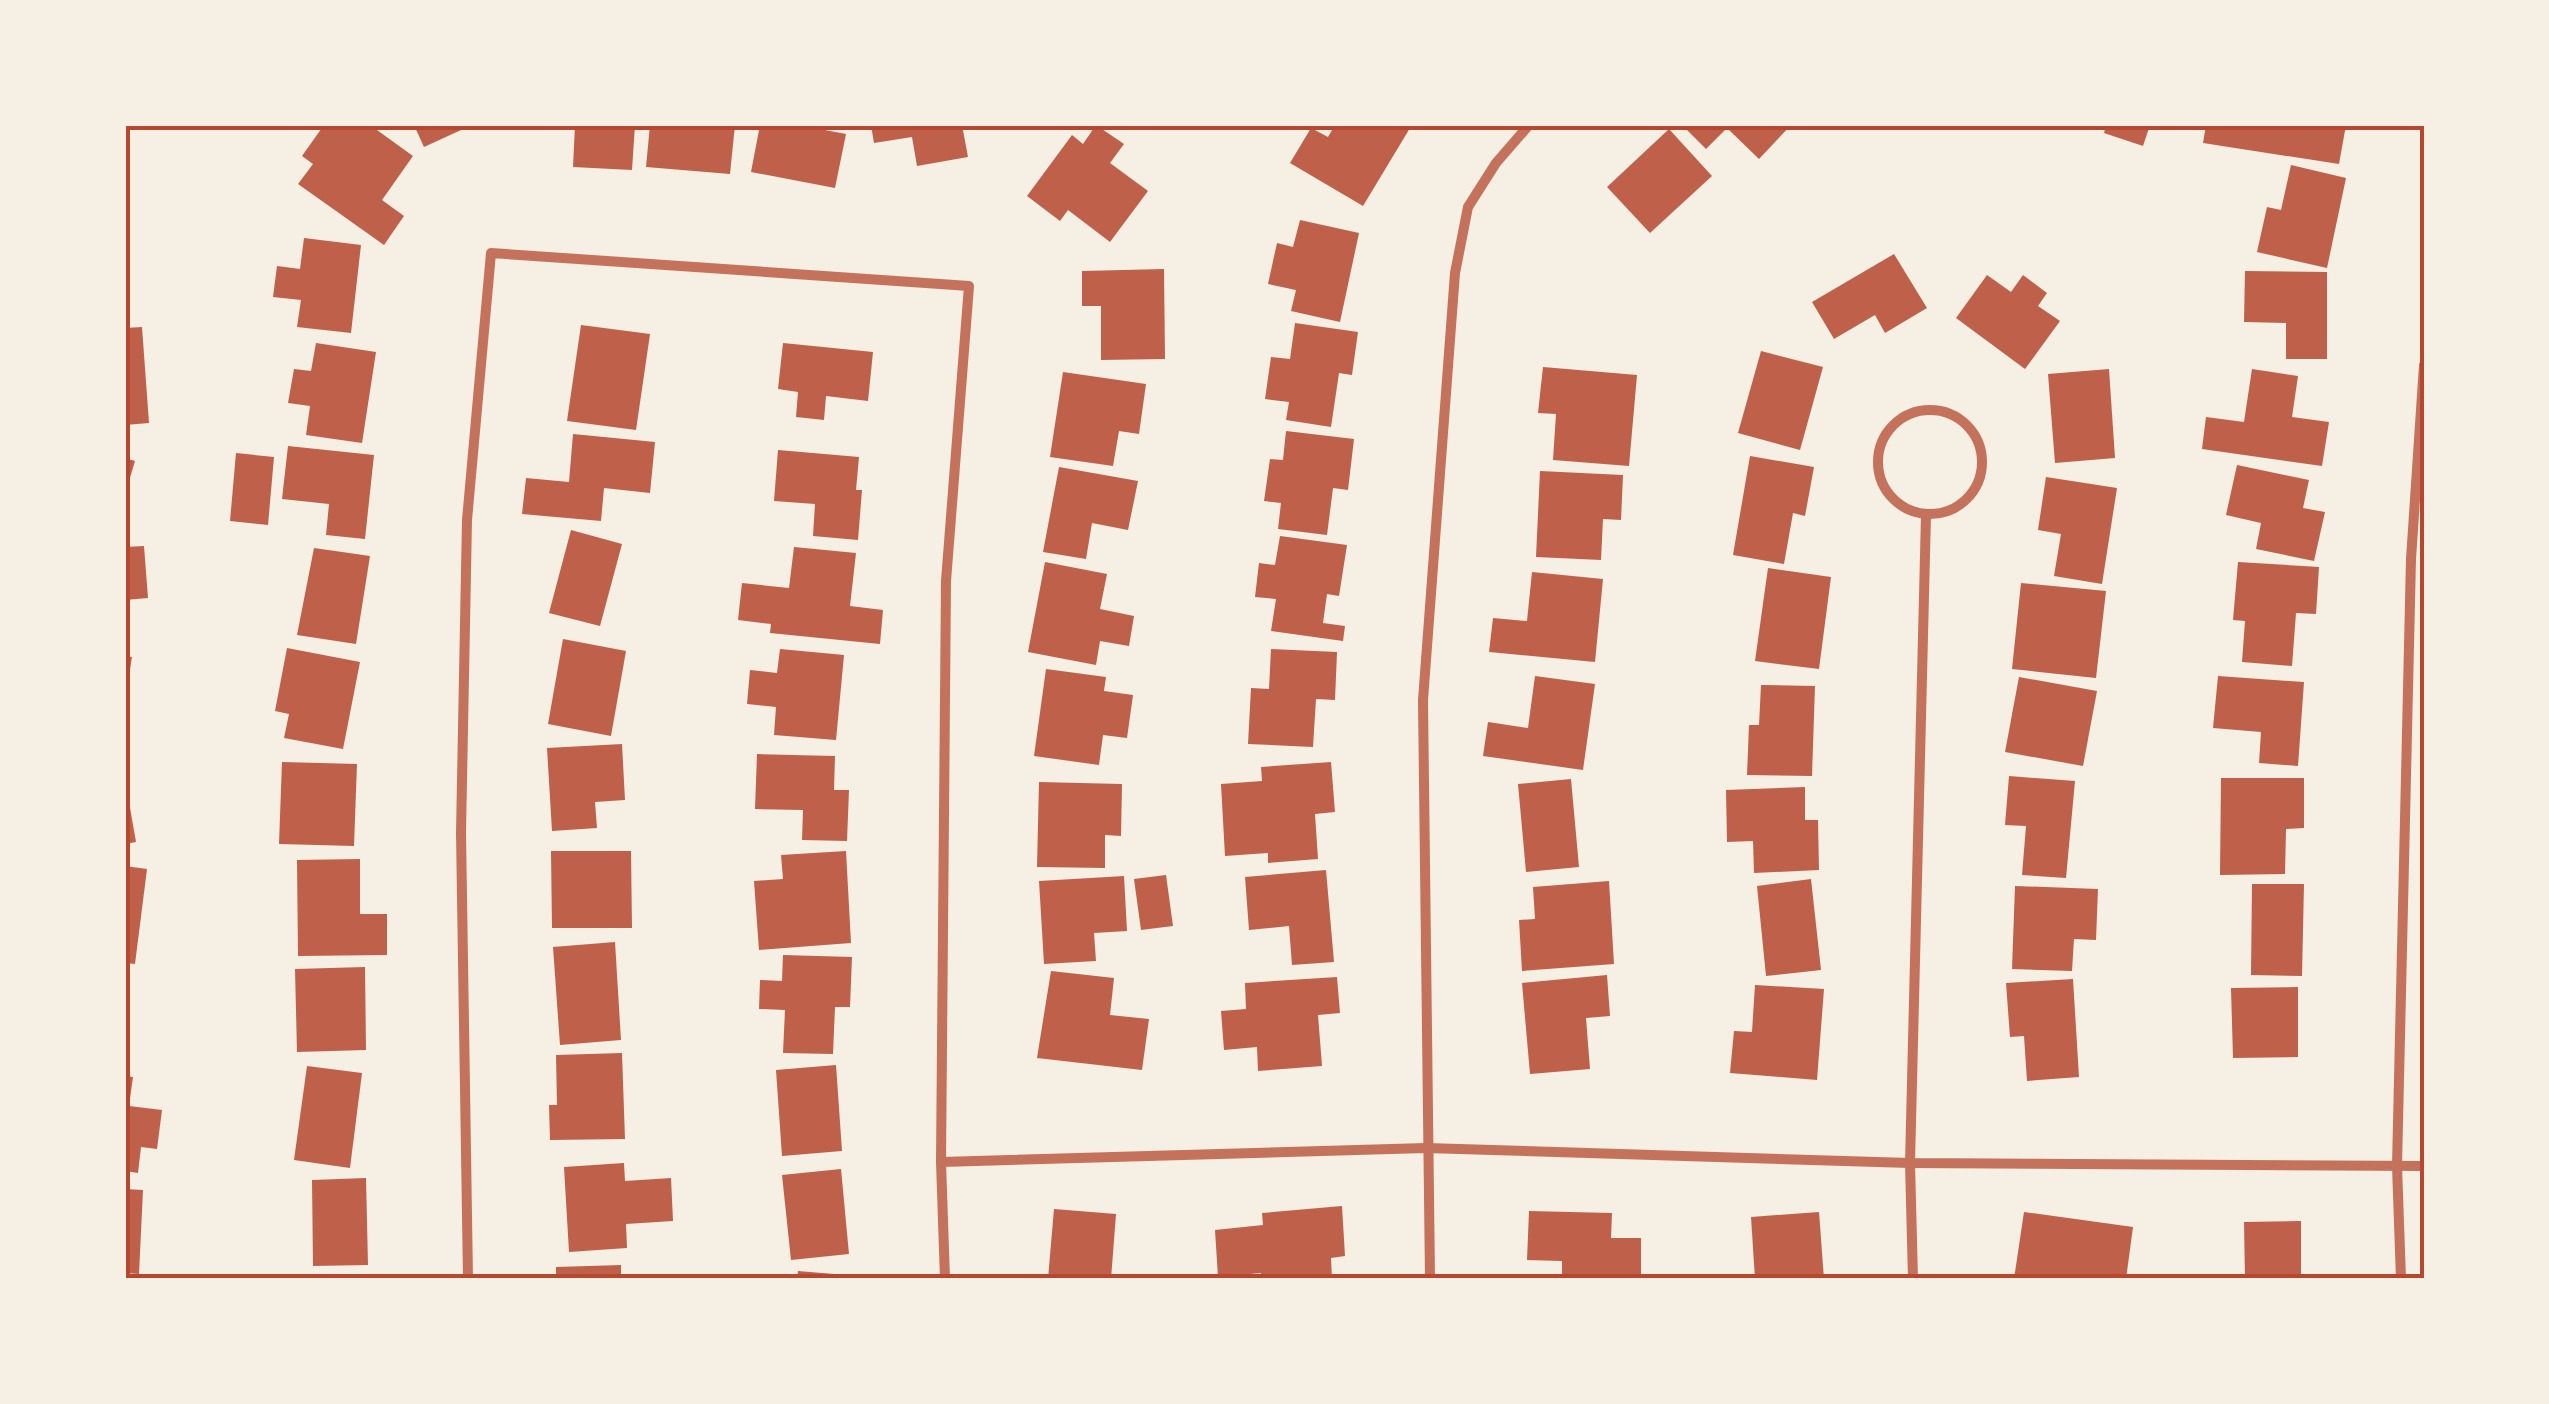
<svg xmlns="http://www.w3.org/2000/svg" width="2549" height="1404" viewBox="0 0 2549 1404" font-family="'Sofia Sans Condensed',sans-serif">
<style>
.building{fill:#bf614a}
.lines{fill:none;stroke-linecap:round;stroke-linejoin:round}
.minor{stroke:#c5725c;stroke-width:10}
.neatline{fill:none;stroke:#b5482f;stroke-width:4}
</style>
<rect width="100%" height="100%" fill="#f6efe4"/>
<g class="building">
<path d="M324 125H370L413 156 382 200 404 216 384 245 298 184 313 164 302 156Z"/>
<path d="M414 125H472L424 147Z"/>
<path d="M575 125H635L632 170 573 167Z"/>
<path d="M650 125H735L730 174 646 167Z"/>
<path d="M760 125H798L846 134 835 188 751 172Z"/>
<path d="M871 125H962L968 157 917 166 912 137 874 143Z"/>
<path d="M1096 125 1124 144 1110 163 1148 191 1110 242 1068 210 1060 221 1027 196 1072 135 1083 144Z"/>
<path d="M1335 125 1410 128 1363 206 1290 163 1311 128 1328 137Z"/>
<path d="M1682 125H1791L1759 159 1727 128 1706 149Z"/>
<path d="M2106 125H2150L2143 146 2104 133Z"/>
<path d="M2206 125H2346L2339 164 2203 143Z"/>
<path d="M1669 129 1712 176 1650 233 1607 187Z"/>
<path d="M2291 165 2346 178 2327 268 2257 252 2267 207 2281 210Z"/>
<path d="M1300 220 1359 233 1340 322 1291 311 1296 290 1268 284 1277 243 1293 247Z"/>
<path d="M304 238 361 245 351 333 297 327 301 300 273 297 277 266 300 269Z"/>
<path d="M1894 254 1927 308 1885 333 1875 315 1834 339 1812 302Z"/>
<path d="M1164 269 1165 359 1101 360V306H1082V271Z"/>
<path d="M2245 271 2327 272V359H2286V323L2244 322Z"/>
<path d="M1987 275 2011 292 2023 275 2047 293 2038 306 2060 321 2025 369 1956 318Z"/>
<path d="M1295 323 1358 332 1352 375 1339 373 1331 427 1286 420 1289 402 1265 399 1271 357 1290 359Z"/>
<path d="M581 325 650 334 636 430 567 421Z"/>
<path d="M142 327 149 423 125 425V328Z"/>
<path d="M316 343 376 352 362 443 306 435 310 406 288 403 294 369 311 371Z"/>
<path d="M783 343 873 352 868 401 826 396 824 420 796 417 798 392 778 389Z"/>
<path d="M1761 351 1823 367 1800 450 1738 433Z"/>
<path d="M1543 367 1637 375 1629 466 1553 460 1556 414 1538 413Z"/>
<path d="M2109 369 2115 458 2055 463 2048 374Z"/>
<path d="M2252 369 2298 376 2292 417 2329 422 2322 466 2202 449 2206 417 2244 422Z"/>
<path d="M1063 372 1146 384 1139 434 1119 431 1113 466 1050 457Z"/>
<path d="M1286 431 1354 439 1348 490 1333 488 1327 535 1278 529 1281 503 1264 501 1270 459 1283 460Z"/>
<path d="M573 434 655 442 650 493 604 488 601 521 522 514 526 478 569 482Z"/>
<path d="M288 446 374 455 365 539 326 535 329 504 282 499Z"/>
<path d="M778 450 859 457 856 490H862L858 540 813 536 815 504 774 501Z"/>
<path d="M236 453 274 457 268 525 230 521Z"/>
<path d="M1750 456 1814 467 1805 516 1793 513 1784 564 1733 555Z"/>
<path d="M125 458 135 461 126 491 125 490Z"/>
<path d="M2237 465 2309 480 2303 508 2325 512 2314 561 2256 549 2261 523 2226 515Z"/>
<path d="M1059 467 1138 481 1128 530 1092 523 1086 559 1043 552Z"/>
<path d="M1540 471 1623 475 1621 520 1603 519 1601 560 1536 557Z"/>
<path d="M2046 477 2117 488 2102 584 2054 576 2061 534 2038 530Z"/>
<path d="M571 530 622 544 600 626 549 613Z"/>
<path d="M1280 536 1347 545 1339 596 1327 594 1323 623 1345 626 1343 641 1271 631 1276 599 1255 597 1259 563 1275 565Z"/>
<path d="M144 546 148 598 125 600V547Z"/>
<path d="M794 547 856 553 850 606 883 610 880 644 770 633 771 624 738 620 742 583 789 588Z"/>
<path d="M314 548 370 556 356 644 297 635Z"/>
<path d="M1045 562 1107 574 1100 609 1134 616 1129 646 1100 641 1096 665 1028 652Z"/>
<path d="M2238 562 2319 567 2316 614 2296 613 2292 666 2242 662 2245 621 2233 620Z"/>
<path d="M1768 568 1831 577 1819 669 1755 661Z"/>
<path d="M1532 572 1603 579 1595 662 1489 652 1493 618 1527 621Z"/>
<path d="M2021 583 2106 591 2096 678 2012 669Z"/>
<path d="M563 639 626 651 611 736 548 724Z"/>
<path d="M287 648 360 662 343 749 284 738 289 714 275 711Z"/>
<path d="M780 649 844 655 836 740 774 735 776 707 747 704 750 670 777 673Z"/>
<path d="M1271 649 1337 652 1335 700 1316 699 1313 747 1248 744 1251 688 1269 689Z"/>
<path d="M125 656 132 657 127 688H125Z"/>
<path d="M1046 669 1106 677 1104 691 1133 695 1127 738 1103 735 1099 765 1034 756Z"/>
<path d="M1535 676 1595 684 1583 770 1483 756 1488 722 1528 728Z"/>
<path d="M2218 676 2304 682 2298 766 2259 763 2261 732 2213 728Z"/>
<path d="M2019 677 2097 691 2083 766 2005 752Z"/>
<path d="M1761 685 1815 686 1812 776 1747 775 1749 725H1759Z"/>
<path d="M622 744 625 800 595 802 597 828 552 831 547 748Z"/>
<path d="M757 754 835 756 834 790H849L847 841 802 840 803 810 755 809Z"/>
<path d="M282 762 357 764 354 846 279 844Z"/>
<path d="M1331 762 1335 812 1315 814 1318 859 1268 863V853L1225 856 1221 784 1262 781 1261 767Z"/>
<path d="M2009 776 2075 781 2066 878 2022 875 2026 826 2005 825Z"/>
<path d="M2221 778H2304V828L2286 829 2285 874 2220 875Z"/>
<path d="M125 779 136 842 125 844Z"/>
<path d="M1571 779 1579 867 1526 872 1518 784Z"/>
<path d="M1039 782 1122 784 1121 836 1105 835V868L1037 867Z"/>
<path d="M1805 787V820H1818L1819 870 1754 873 1753 841 1727 842 1726 790Z"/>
<path d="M551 851H631L632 928H552Z"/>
<path d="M846 851 851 943 759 950 754 881 783 879 781 855Z"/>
<path d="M360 859V914H387V955L298 956 297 860Z"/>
<path d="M125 866 147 869 135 964 125 963Z"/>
<path d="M1326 870 1334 962 1292 965 1289 926 1249 930 1245 877Z"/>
<path d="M1166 875 1173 926 1141 930 1134 879Z"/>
<path d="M1124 876 1127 931 1094 933 1096 961 1044 964 1039 881Z"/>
<path d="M1811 879 1821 970 1766 976 1757 886Z"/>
<path d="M1609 881 1614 964 1522 971 1519 920 1535 919 1533 887Z"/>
<path d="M2252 884H2304L2302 976 2251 975Z"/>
<path d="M2015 886 2098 889 2096 940 2074 939 2072 971 2012 969Z"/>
<path d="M615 942 621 1040 560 1045 553 947Z"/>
<path d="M783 955 852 957 850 1007H835L833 1054 783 1053 785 1010 759 1009 760 980 782 981Z"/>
<path d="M365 967 366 1050 297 1052 295 969Z"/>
<path d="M125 971H130L129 1062H125Z"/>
<path d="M1051 971 1114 978 1110 1015 1149 1019 1142 1070 1037 1058Z"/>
<path d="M1607 975 1610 1016 1586 1018 1590 1069 1530 1074 1522 983Z"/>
<path d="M1337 977 1340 1013 1318 1015 1322 1066 1258 1071 1257 1047 1224 1050 1221 1011 1246 1009 1245 983Z"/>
<path d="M2073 979 2079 1077 2027 1081 2024 1036 2010 1037 2006 983Z"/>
<path d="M1755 985 1824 989 1817 1080 1730 1073 1734 1031 1752 1032Z"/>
<path d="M2298 987V1057L2233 1058 2231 988Z"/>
<path d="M622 1053 625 1139 550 1140 549 1105H557L556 1055Z"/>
<path d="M836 1065 842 1151 782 1156 776 1070Z"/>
<path d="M307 1066 362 1073 350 1168 294 1160Z"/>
<path d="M125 1076 133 1077 129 1106 162 1110 157 1149 141 1147 138 1173 125 1171Z"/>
<path d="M624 1163 625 1181 671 1178 673 1221 626 1224 627 1248 569 1252 564 1167Z"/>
<path d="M841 1169 849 1254 791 1260 782 1175Z"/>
<path d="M366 1178 368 1265 313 1266 312 1180Z"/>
<path d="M125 1189 143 1190 139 1274 125 1273Z"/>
<path d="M1342 1206 1345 1256 1331 1258 1332 1279H1261V1273L1218 1277 1215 1230 1263 1225 1262 1213Z"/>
<path d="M1054 1209 1116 1214 1111 1279H1048Z"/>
<path d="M1529 1211 1612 1213 1611 1238H1641V1279H1562V1261L1527 1260Z"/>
<path d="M1819 1212 1824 1279H1755L1751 1217Z"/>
<path d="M2024 1212 2133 1227 2126 1279H2014Z"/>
<path d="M2301 1221V1279H2245L2244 1222Z"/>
<path d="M621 1265V1279H556V1267Z"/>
<path d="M798 1271 858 1276V1279H797Z"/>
</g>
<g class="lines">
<g class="minor">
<circle cx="1930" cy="462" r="52"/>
<path d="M941 1162 1426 1148 1910 1163 2424 1166"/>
<path d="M468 1279 461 833 467 520 491 253 969 286 946 581 941 1162 945 1279"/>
<path d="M1430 1279 1423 700 1455 273 1468 207 1496 163 1529 125"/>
<path d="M1913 1279 1910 1163 1926 515"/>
<path d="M2401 1279 2397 1166 2411 559 2424 365"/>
</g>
</g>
<rect width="2549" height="1404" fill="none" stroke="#f6efe4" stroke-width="255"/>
<rect x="128" y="128" width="2294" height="1148" class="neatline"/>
</svg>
